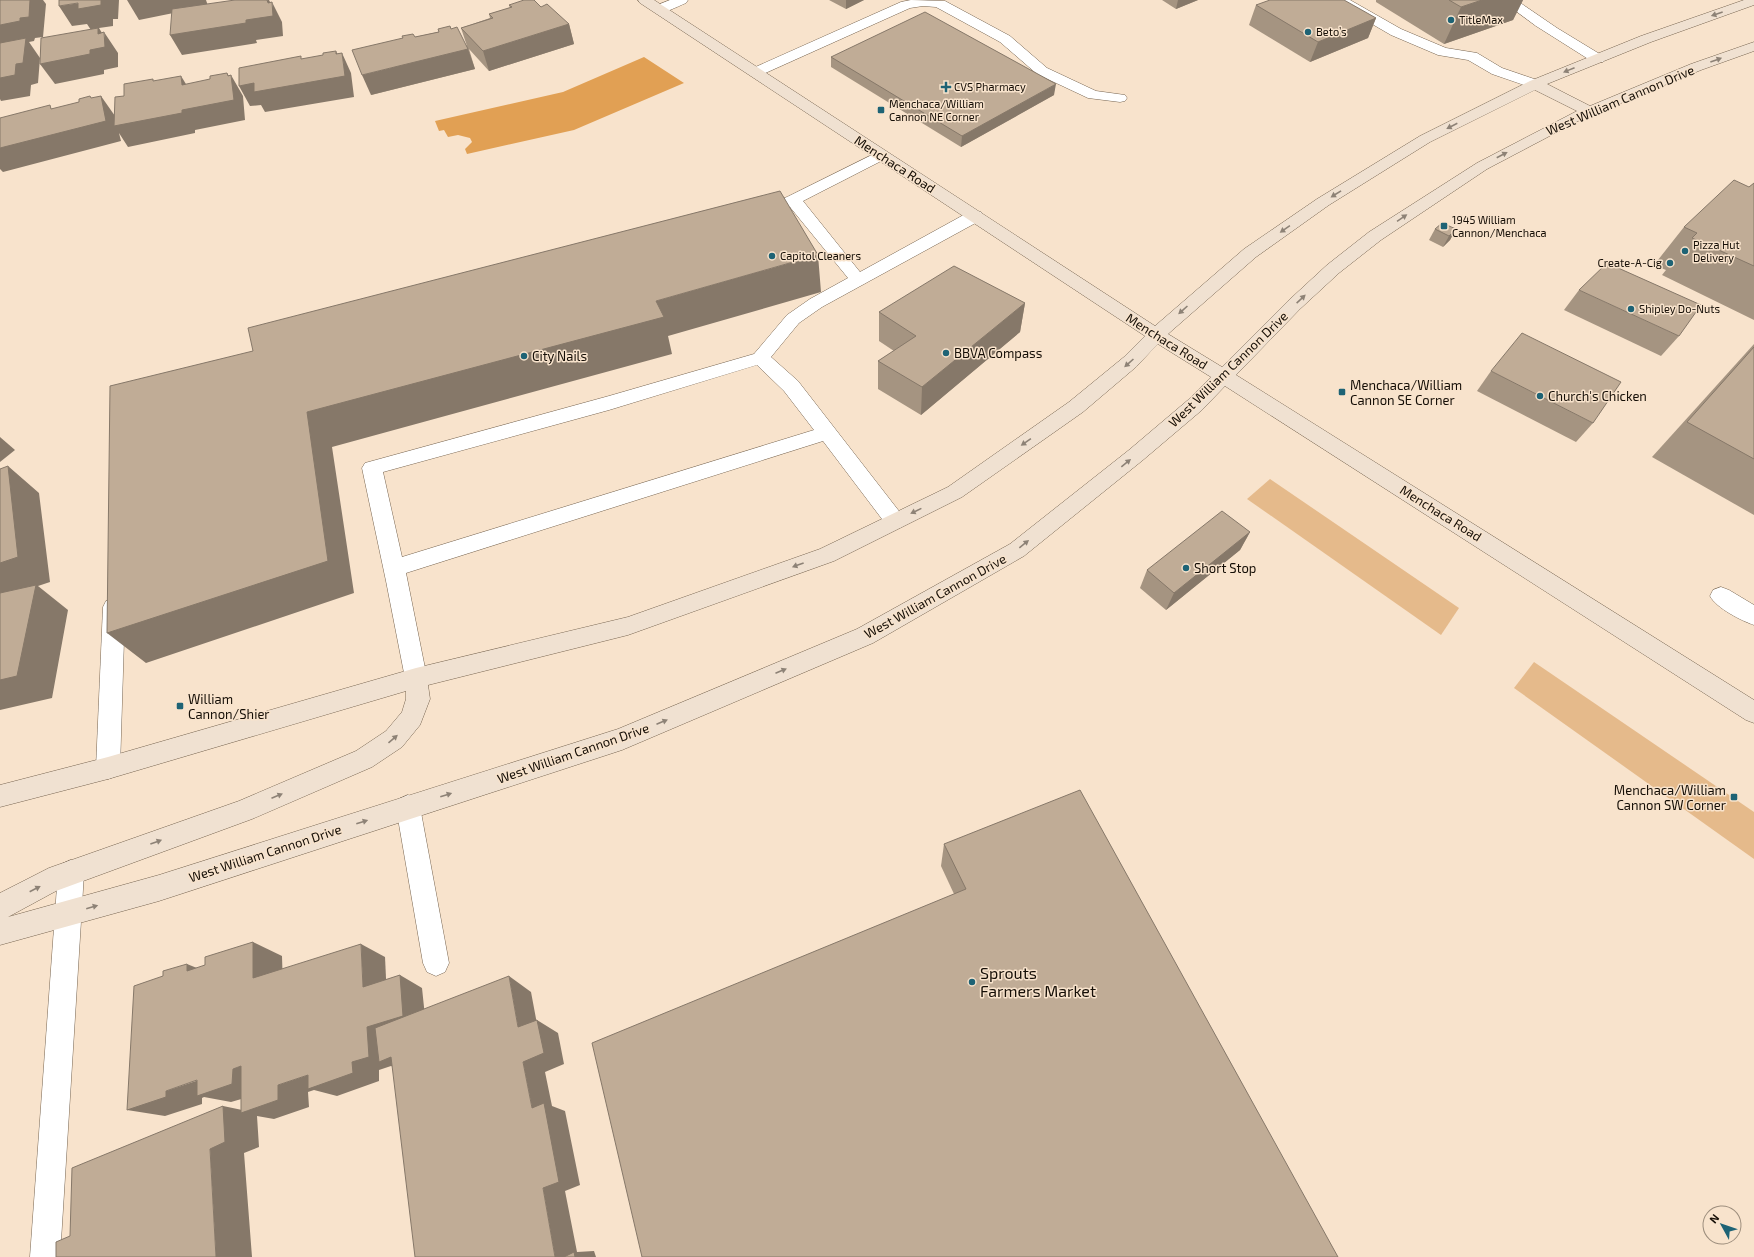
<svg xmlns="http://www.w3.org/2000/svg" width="1754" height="1257" viewBox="0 0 1754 1257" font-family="'Exo 2',sans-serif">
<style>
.green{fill:#e5ba8b}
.water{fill:#e1a054}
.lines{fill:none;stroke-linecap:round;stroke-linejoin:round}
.lane-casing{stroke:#776551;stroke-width:1}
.street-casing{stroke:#776551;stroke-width:1}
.secondary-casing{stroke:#776551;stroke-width:1}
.lane{fill:#fff;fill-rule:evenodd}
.street{fill:#fff;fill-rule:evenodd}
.secondary{fill:#f0e1d1;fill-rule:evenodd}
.wall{fill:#a59481}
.shaded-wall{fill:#867869}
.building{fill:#c0ac96;stroke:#867869}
.oneway{fill:#8d8276}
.poi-dot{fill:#1e6375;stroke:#f8e3cc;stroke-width:1.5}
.labels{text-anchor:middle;stroke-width:3;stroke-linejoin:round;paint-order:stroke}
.far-poi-label{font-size:11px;fill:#150e06;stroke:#f8e3cc;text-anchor:start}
.street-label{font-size:13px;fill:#150e06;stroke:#f8e3cc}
.poi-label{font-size:13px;fill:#150e06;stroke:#f8e3cc;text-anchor:start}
.near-poi-label{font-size:16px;fill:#150e06;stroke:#f8e3cc;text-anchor:start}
</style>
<rect width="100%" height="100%" fill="#f8e3cc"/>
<g class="green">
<path d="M1270 479 1459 608 1441 635 1247 499Z"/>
<path d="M1534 662 1754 812V859L1514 688Z"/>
</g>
<path class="water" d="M644 57 684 83 574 130 467 154 465 149 472 142 470 138 458 135 448 137 444 130 439 131 435 121 563 92Z"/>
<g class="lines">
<defs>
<g id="lane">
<path d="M911 0 945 1 1010 36 1047 68 1096 91 1125 95 1127 98 1125 101 1120 102 1088 98 1037 74 1000 42 936 7 923 6 910 8 761 75 756 76 751 75 749 72 751 69 901 2Z"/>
<path d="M1334 0H1350L1401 29 1446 48 1477 53 1502 68 1540 81 1542 84 1540 87 1535 88 1530 87 1492 74 1468 60 1438 55 1391 35 1336 3Z"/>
<path d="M1501 0H1516L1557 28 1603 56 1605 59 1603 62H1593L1536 26Z"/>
<path d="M882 150 887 152 890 155 887 158 803 201 860 272 969 212 975 211 981 212 983 216 981 220 822 307 799 323 771 357 798 381 902 515 905 521 902 527 895 529 888 527 823 441 406 573 427 678 424 685 416 688 408 685 405 678 386 581 362 468 365 463 609 396 754 354 787 315 810 299 848 278 790 207 765 218 759 219 753 218 751 214 753 210 787 197ZM757 365 784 391 814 430 402 557 383 472 609 410Z"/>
<path d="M1721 587 1729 590 1754 605V625C1742 621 1716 608 1710 596L1713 590Z"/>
<path d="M114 598 122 601 125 607 120 768 116 776 108 779 100 776 96 768 103 607 106 601Z"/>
<path d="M408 795 417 799 420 807 449 963 445 972 436 976 427 972 423 963 396 807 399 799Z"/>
<path d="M71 860 80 864 84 873 60 1257H30L58 873 62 864Z"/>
</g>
<path id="street" d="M670 0H688L686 3C676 7 665 14 655 12L653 9 655 6Z"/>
<path id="secondary" d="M638 0H654L1155 326 1244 249 1317 199 1420 136 1530 81 1641 36 1744 0H1754V5L1651 42 1547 84 1590 106 1691 64 1754 42V51L1701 70 1580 120 1487 169 1381 240 1339 273 1300 309 1236 375 1754 700V723L1746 720 1225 386 1202 410 1143 460 1024 556 873 643 622 750 159 901 0 945V893L49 868 239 801 356 751 386 731 402 712 406 699V691L108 779 0 807V785L108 757 416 668 628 617 820 549 948 487 1069 402 1124 357 1145 336 640 3ZM1535 90 1577 111 1477 163 1369 232 1327 265 1288 301 1222 367 1168 334 1256 257 1329 205 1430 142ZM1158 344 1211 377 1188 400 1129 450 1010 544 857 629 618 729 159 875 8 917 56 891 252 819 372 767 402 747 420 725 430 699 428 685 628 635 834 561 962 497 1083 412 1136 367Z"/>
</defs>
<use href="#lane" class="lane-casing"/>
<use href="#street" class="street-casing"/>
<use href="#secondary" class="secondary-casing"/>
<use href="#lane" class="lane"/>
<use href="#street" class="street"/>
<use href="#secondary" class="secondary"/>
</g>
<g class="wall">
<path d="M829 0H864L846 9Z"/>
<path d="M1162 0H1198L1176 9Z"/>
<path d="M1376 0H1523L1513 20 1444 44 1376 2Z"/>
<path d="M509 5 569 24 574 44 489 71 469 49 475 69 371 95 415 37 451 29 467 46 461 28 490 18 489 14 510 8Z"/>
<path d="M1256 5 1376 18 1368 38 1310 62 1249 25Z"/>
<path d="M831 57 1054 95 961 147 831 67Z"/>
<path d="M1754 183V320L1662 275 1666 270 1654 265 1684 227 1749 187Z"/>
<path d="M1435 229H1456L1450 240 1443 247 1429 240Z"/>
<path d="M1579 290 1679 336 1661 356 1564 310Z"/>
<path d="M1025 303 1020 332 921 415 878 389V361L894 351 879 341V312Z"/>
<path d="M1754 344V515L1652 457Z"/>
<path d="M1491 371 1593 423 1576 442 1477 391Z"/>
<path d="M1250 532 1240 550 1166 610 1140 588 1147 570Z"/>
<path d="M944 844 1338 1257 954 894 941 866Z"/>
</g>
<g class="shaded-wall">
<path d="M30 0H43L46 4 43 37 35 38 34 41 29 42 40 58 38 83 31 85 30 96 1 101 0 99V25L20 18Z"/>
<path d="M101 0H119L118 19H113V26L99 28 105 38 104 32 118 53V67L104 70V74L55 84 40 64 90 50 91 30 87 24 72 26 59 6Z"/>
<path d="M127 0H206L208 6 139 20Z"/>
<path d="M267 0H269L273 8 272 2 282 22 283 36 256 40 257 43 182 55 170 35 246 20 268 3Z"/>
<path d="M846 0H864L846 9Z"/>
<path d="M1178 0H1198L1176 9Z"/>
<path d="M1482 0H1523L1513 20 1444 44 1461 7Z"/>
<path d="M1376 18 1368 38 1310 62 1318 42Z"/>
<path d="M569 24 574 44 489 71 483 51Z"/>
<path d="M468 49 475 69 371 95 362 75Z"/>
<path d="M336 51 344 68 342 53 351 73 354 97 265 112 261 105 250 106 239 86 336 54Z"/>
<path d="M227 73 232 81 231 75 243 96 245 120 195 130V133L128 147 119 133 121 141 3 172 0 169V148L101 96 115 116 182 110 228 76Z"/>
<path d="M181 76 194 97 182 85Z"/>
<path d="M1056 84 1054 95 961 147 962 136Z"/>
<path d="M1456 229 1450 240 1443 247 1449 236Z"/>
<path d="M818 255 821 292 668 336 672 354 332 447 354 593 146 663 107 633 307 412 656 301Z"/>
<path d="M1025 303 1020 332 921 415 922 387Z"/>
<path d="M0 437 15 450 0 462Z"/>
<path d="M8 466 39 493 50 582 38 586 68 610 52 698 0 710V563Z"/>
<path d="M1250 532 1240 550 1166 610 1174 593Z"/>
<path d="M253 942 282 956 283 990 253 978Z"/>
<path d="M361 944 385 957 387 999 363 987Z"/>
<path d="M187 964 219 977 187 971Z"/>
<path d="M400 975 422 988 426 1026 410 1073 391 1066 379 1070V1081L337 1096 314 1090 308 1092 309 1107 274 1119 257 1116 259 1147 244 1153 252 1257H216L210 1149 223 1106 247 1111 278 1085 308 1075 352 1062 367 1027Z"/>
<path d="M509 976 531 992 540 1040 518 1027Z"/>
<path d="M537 1020 558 1033 564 1064 545 1072 552 1106 565 1111 580 1185 565 1191 577 1252 594 1251 596 1257H555L543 1188 532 1108 523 1062Z"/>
<path d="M241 1066 265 1092 231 1102 204 1097 202 1098V1104L165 1116 127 1110 166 1091Z"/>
</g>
<g class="building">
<path d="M0 0H30L29 17 20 18V21L0 25Z"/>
<path d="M59 0H101V5L78 9V3L59 6Z"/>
<path d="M235 0H267L268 3 272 2 273 16 246 20V23L170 35 172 9Z"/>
<path d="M524 0H534L541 7 547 4 569 24 483 51 461 28 493 18 489 14 512 7 509 5Z"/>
<path d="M1270 0H1344L1376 18 1318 42 1256 5Z"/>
<path d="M1449 0H1482L1461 7Z"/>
<path d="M925 12 1056 84 962 136 831 57Z"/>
<path d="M450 26 451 29 457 27 468 49 362 75 352 50 403 38 402 36 413 34 415 37 439 32 438 29Z"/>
<path d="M98 28V34L104 32 105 47 90 50V54L40 64 41 38Z"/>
<path d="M26 38 23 63 16 64 15 75 0 78V43Z"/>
<path d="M336 51V54L342 53 345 76 254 92V83L239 86V68L301 56V59L323 55V53Z"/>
<path d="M227 73 228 76 231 75 234 100 182 110V113L114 126 115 97 124 96V84L153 79V81L181 76 182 85 210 79V76Z"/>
<path d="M90 96 91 98 101 96 106 121 0 148V118L50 105 51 109 79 102V99Z"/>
<path d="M1734 180 1749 187 1754 183V266L1692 238 1697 233 1684 227Z"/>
<path d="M780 191 818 255 656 301 664 317 307 412 328 561 107 633 110 386 253 351 248 328Z"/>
<path d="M1442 223 1456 229 1449 236 1435 229Z"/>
<path d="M1607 263 1701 305 1679 336 1579 290Z"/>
<path d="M954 266 1025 303 922 387 878 361 916 336 879 312Z"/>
<path d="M1522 333 1621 382 1593 423 1491 371Z"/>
<path d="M1754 347V459L1687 422Z"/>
<path d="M8 466 18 557 0 563V469Z"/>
<path d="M1222 511 1250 532 1174 593 1147 570Z"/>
<path d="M36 585 17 676 0 680V593Z"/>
<path d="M1080 790 1338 1257H642L592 1043 966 889 944 844Z"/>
<path d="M253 942V978L361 944 363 987 400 975 403 1016 367 1027 369 1057 352 1062 353 1073 308 1089V1075L278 1085V1100L241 1113V1066L233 1069 232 1084 197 1096V1080L166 1091V1097L127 1110 134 986 163 976V971L187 964V971L205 965V957Z"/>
<path d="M509 976 518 1027 537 1020 544 1053 523 1062 532 1108 544 1103 559 1182 543 1188 555 1257H415L391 1057 379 1062 375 1028Z"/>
<path d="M223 1106 225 1142 210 1149 216 1257H56V1242L70 1236 72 1168Z"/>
<path d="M574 1252 575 1257H564Z"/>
</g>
<defs><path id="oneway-solid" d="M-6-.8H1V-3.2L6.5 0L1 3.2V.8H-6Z"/></defs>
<g class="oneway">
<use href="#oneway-solid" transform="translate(1717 14) rotate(161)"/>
<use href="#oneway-solid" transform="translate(1716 60) rotate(-20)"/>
<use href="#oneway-solid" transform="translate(1569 70) rotate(158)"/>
<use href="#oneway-solid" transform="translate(1452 126) rotate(153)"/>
<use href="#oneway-solid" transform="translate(1502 155) rotate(-28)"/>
<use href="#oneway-solid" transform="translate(1336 194) rotate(148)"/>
<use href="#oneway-solid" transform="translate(1402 218) rotate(-34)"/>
<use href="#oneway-solid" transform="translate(1285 229) rotate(145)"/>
<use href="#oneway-solid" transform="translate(1301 299) rotate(-43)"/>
<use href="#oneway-solid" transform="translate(1183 310) rotate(138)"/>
<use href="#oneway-solid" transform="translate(1129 363) rotate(138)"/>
<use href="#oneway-solid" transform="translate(1026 442) rotate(145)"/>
<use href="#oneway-solid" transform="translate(1126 463) rotate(-39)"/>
<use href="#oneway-solid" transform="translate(916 511) rotate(154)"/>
<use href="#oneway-solid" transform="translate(1024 544) rotate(-39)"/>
<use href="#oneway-solid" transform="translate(798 565) rotate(160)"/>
<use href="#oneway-solid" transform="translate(781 671) rotate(-23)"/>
<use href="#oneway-solid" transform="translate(662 722) rotate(-23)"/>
<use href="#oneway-solid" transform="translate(393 739) rotate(-41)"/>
<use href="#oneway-solid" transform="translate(446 795) rotate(-18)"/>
<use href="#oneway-solid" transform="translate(277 796) rotate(-23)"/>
<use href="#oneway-solid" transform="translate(362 822) rotate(-18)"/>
<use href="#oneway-solid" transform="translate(156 842) rotate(-20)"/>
<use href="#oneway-solid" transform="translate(35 889) rotate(-27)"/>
<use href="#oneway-solid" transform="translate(92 907) rotate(-16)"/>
</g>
<g class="poi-dot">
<circle cx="1451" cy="20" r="4"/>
<circle cx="1308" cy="32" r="4"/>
<path d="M944 81h4v4h4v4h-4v4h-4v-4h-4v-4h4z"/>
<rect x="877" y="106" width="8" height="8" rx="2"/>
<rect x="1440" y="222" width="8" height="8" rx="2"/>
<circle cx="1685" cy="251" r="4"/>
<circle cx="772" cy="256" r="4"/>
<circle cx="1670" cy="263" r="4"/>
<circle cx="1631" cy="309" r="4"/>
<circle cx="946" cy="353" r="4"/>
<circle cx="524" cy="356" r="4"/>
<rect x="1338" y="388" width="8" height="8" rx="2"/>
<circle cx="1540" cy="396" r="4"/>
<circle cx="1186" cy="568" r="4"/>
<rect x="176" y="702" width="8" height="8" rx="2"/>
<rect x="1730" y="793" width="8" height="8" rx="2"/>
<circle cx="972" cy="982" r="4"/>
</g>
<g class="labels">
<g class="far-poi-label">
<text x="1459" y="24">TitleMax</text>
<text x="1316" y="36">Beto’s</text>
<text x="954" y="91">CVS Pharmacy</text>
<text x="889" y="108">Menchaca/William<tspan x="889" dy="13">Cannon NE Corner</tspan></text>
<text x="1452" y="224">1945 William<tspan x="1452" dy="13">Cannon/Menchaca</tspan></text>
<text x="1693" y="249">Pizza Hut<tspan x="1693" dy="13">Delivery</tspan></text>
<text x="780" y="260">Capitol Cleaners</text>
<text x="1662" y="267" text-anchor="end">Create-A-Cig</text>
<text x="1639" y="313">Shipley Do-Nuts</text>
</g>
<g class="street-label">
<text transform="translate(1620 100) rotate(-23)" y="5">West William Cannon Drive</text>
<text transform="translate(895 164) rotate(33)" y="5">Menchaca Road</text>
<text transform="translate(1167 341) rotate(32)" y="5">Menchaca Road</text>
<text transform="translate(1228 369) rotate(-44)" y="5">West William Cannon Drive</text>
<text transform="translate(1441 513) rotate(32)" y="5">Menchaca Road</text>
<text transform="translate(935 596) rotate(-29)" y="5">West William Cannon Drive</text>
<text transform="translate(573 753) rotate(-19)" y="5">West William Cannon Drive</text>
<text transform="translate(265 853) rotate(-18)" y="5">West William Cannon Drive</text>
</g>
<g class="poi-label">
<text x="954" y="358">BBVA Compass</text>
<text x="532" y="361">City Nails</text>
<text x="1350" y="390">Menchaca/William<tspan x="1350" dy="15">Cannon SE Corner</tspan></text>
<text x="1548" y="401">Church's Chicken</text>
<text x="1194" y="573">Short Stop</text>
<text x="188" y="704">William<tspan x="188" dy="15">Cannon/Shier</tspan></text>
<text x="1726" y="795" text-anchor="end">Menchaca/William<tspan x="1726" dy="15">Cannon SW Corner</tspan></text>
</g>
<g class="near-poi-label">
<text x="980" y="979">Sprouts<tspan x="980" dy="18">Farmers Market</tspan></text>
</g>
</g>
<g transform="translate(1722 1225) rotate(310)"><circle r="19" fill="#f8e3cc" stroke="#9d8e7d"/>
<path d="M0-3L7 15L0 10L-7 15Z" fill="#1e6375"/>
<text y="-6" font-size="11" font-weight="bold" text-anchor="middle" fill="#150e06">N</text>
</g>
</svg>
